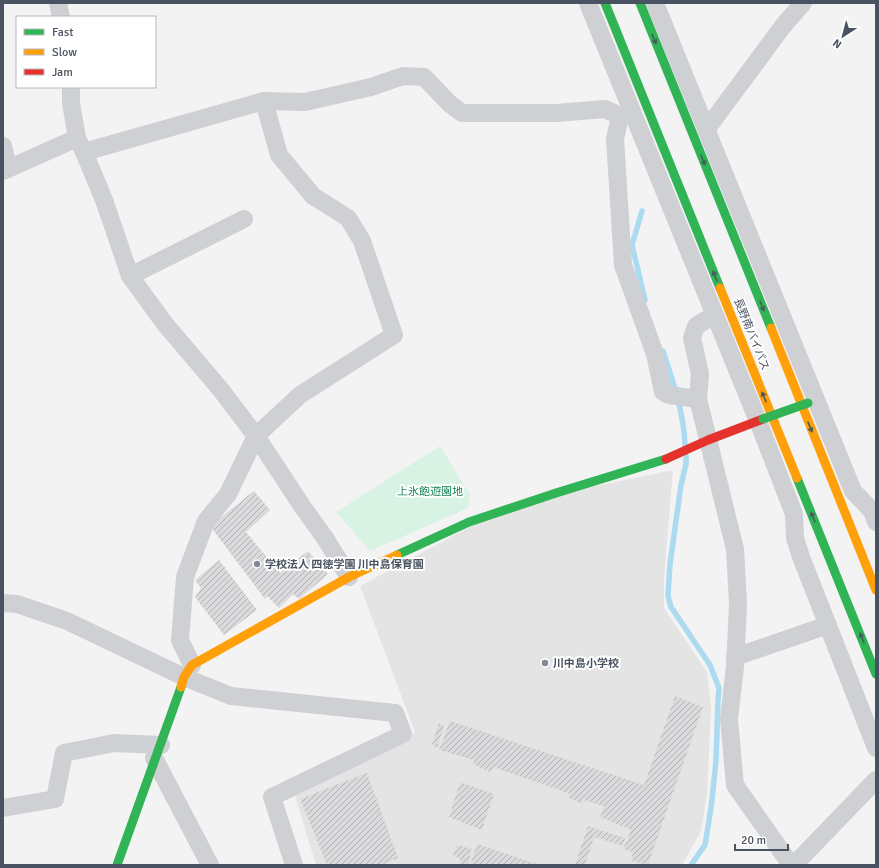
<svg xmlns="http://www.w3.org/2000/svg" width="879" height="868" viewBox="0 0 879 868" font-family="Signika,'Noto Sans JP',sans-serif">
<style>
.education{fill:#e5e4e5}
.park{fill:#d8f2e4}
.lines{fill:none;stroke-linecap:round;stroke-linejoin:round}
.stream{stroke:#acdaf0;stroke-width:5.5}
.building{fill:url(#building-hatch)}
.street{stroke:#ced0d3;stroke-width:18}
.fast{stroke:#30b455;stroke-width:9}
.slow{stroke:#ff9f0a;stroke-width:9}
.jam{stroke:#e5322d;stroke-width:9}
.fast-bridge{stroke:#30b455;stroke-width:9}
.oneway{fill:#465c5f}
.poi-dot{fill:#848a93;stroke:#fff;stroke-width:1.5}
.labels{text-anchor:middle;stroke-width:4;stroke-linejoin:round;paint-order:stroke}
.street-label{font-size:11px;fill:#495260;stroke:#fff}
.park-label{font-size:11px;fill:#168459;stroke:#fff}
.poi-label{font-size:11px;font-weight:bold;fill:#495260;stroke:#fff;text-anchor:start}
</style>
<defs>
<pattern id="building-hatch" width="6" height="6" patternUnits="userSpaceOnUse"><rect width="6" height="6" fill="#dadadc"/><path d="M-1 1l2-2M0 6l6-6M5 7l2-2" fill="none" stroke="#b3b3b6"/></pattern>
</defs>
<rect width="100%" height="100%" fill="#f3f3f3"/>
<path class="education" d="M673 470 664 578V608L707 672 711 708 707 795 701 831 682 865H316L295 796 415 732 360 586 475 524 568 492Z"/>
<path class="park" d="M440 446 470 495 468 508 370 551 336 512Z"/>
<g class="lines">
<g class="stream">
<path d="M642 211 632 245 645 300"/>
<path d="M663 351C673 382 684 413 685 445"/>
<path d="M686 456V464L681 485 670 564 668 596 671 607 710 665 719 688 718 700 716 761 711 808 705 845 691 865"/>
</g>
</g>
<g class="building">
<path d="M254 491 270 510 246 532 280 573 308 551 328 574 299 599 293 594 279 608 267 596 265 599 210 526Z"/>
<path d="M219 560 257 610 224 635 195 597 201 588 195 580Z"/>
<path d="M675 696 703 707 648 865 631 861 633 852 623 849 631 830 600 817 604 806 583 800 582 804 569 798 570 794 493 767 490 772 473 764 474 760 439 750 450 721 644 785Z"/>
<path d="M439 723 444 727 437 748 432 744Z"/>
<path d="M367 773 398 858 381 865H327L300 799Z"/>
<path d="M460 782 494 794 482 830 449 817Z"/>
<path d="M588 826 625 838 623 846 594 837 585 865H575Z"/>
<path d="M477 844 540 865H470Z"/>
<path d="M457 845 472 849 468 865H459L461 860 453 855Z"/>
</g>
<g class="lines">
<g class="street">
<path d="M58 3 61 17"/>
<path d="M588 3 758 421 794 514 795 538 801 557 876 748"/>
<path d="M655 3 853 491 872 511 876 522"/>
<path d="M71 87V103L77 138 84 152 104 200 130 276 165 324 221 390 256 436 302 506 325 538 349 577"/>
<path d="M632 112 620 116 615 139 623 265 655 354 663 392 669 395 698 399"/>
<path d="M706 130 783 26 803 3"/>
<path d="M3 146 8 167"/>
<path d="M84 152 264 101 305 102 371 87 403 76 424 77 450 104 462 113H556L605 109 620 116"/>
<path d="M3 171 77 138"/>
<path d="M130 276 244 219"/>
<path d="M715 316 704 321 696 326 692 338 700 374 698 399 735 549 738 604 735 667 729 719 735 785 791 865"/>
<path d="M3 603 17 604 67 621 184 677 231 696 395 713 403 734 272 797 294 865"/>
<path d="M735 657 828 625"/>
<path d="M192 665 180 640 185 577 206 521 228 494 256 436 300 395 394 335 362 241 348 218 313 196 279 155 264 101"/>
<path d="M154 758 210 865"/>
<path d="M3 808 55 799 64 753 114 743 161 745"/>
<path d="M794 865 876 780"/>
</g>
<g class="fast">
<path d="M605 3 720 288"/>
<path d="M640 3 771 328"/>
<path d="M797 478 876 674"/>
<path d="M397 555 469 522 556 493 666 459"/>
<path d="M117 865 181 687"/>
</g>
<g class="slow">
<path d="M720 288 797 478"/>
<path d="M771 328 876 590"/>
<path d="M181 687 184 677 192 665 349 577 397 555"/>
</g>
<path class="jam" d="M666 459 708 440 763 419"/>
<path class="fast-bridge" d="M763 419 808 403"/>
</g>
<defs><path id="oneway-solid" d="M-6-.8H1V-3.2L6.5 0L1 3.2V.8H-6Z"/></defs>
<g class="oneway">
<use href="#oneway-solid" transform="translate(654 39) rotate(68)"/>
<use href="#oneway-solid" transform="translate(703 160) rotate(68)"/>
<use href="#oneway-solid" transform="translate(715 276) rotate(-112)"/>
<use href="#oneway-solid" transform="translate(762 306) rotate(68)"/>
<use href="#oneway-solid" transform="translate(764 397) rotate(-112)"/>
<use href="#oneway-solid" transform="translate(810 427) rotate(68)"/>
<use href="#oneway-solid" transform="translate(813 517) rotate(-112)"/>
<use href="#oneway-solid" transform="translate(862 638) rotate(-112)"/>
</g>
<g class="poi-dot">
<circle cx="257" cy="564" r="4"/>
<circle cx="545" cy="663" r="4"/>
</g>
<g class="labels">
<g class="street-label">
<text transform="translate(752 334) rotate(68)" y="4">長野南バイパス</text>
</g>
<g class="park-label">
<text x="430" y="495">上氷飽遊園地</text>
</g>
<g class="poi-label">
<text x="265" y="568">学校法人 四徳学園 川中島保育園</text>
<text x="553" y="667">川中島小学校</text>
</g>
</g>
<rect width="879" height="868" fill="none" stroke="#495260" stroke-width="8"/>
<rect x="16" y="16" width="140" height="72" fill="#ffffff" stroke="#b6babf"/>
<rect x="24" y="29" width="20" height="6" fill="#30b455" stroke="#b6babf"/>
<text x="52" y="36" font-size="12" fill="#495260">Fast</text>
<rect x="24" y="49" width="20" height="6" fill="#ff9f0a" stroke="#b6babf"/>
<text x="52" y="56" font-size="12" fill="#495260">Slow</text>
<rect x="24" y="69" width="20" height="6" fill="#e5322d" stroke="#b6babf"/>
<text x="52" y="76" font-size="12" fill="#495260">Jam</text>
<g transform="translate(843 36) rotate(216)" stroke="#ffffff" stroke-width="3" paint-order="stroke">
<path d="M0-3L7 15L0 10L-7 15Z" fill="#495260"/>
<text y="-6" font-size="11" font-weight="bold" text-anchor="middle" fill="#495260">N</text>
</g>
<path d="M735 844v6h53v-6" fill="none" stroke="#495260" stroke-width="2"/>
<text x="741" y="844" font-size="12" fill="#495260" stroke="#ffffff" stroke-width="3" paint-order="stroke">20 m</text>
</svg>
